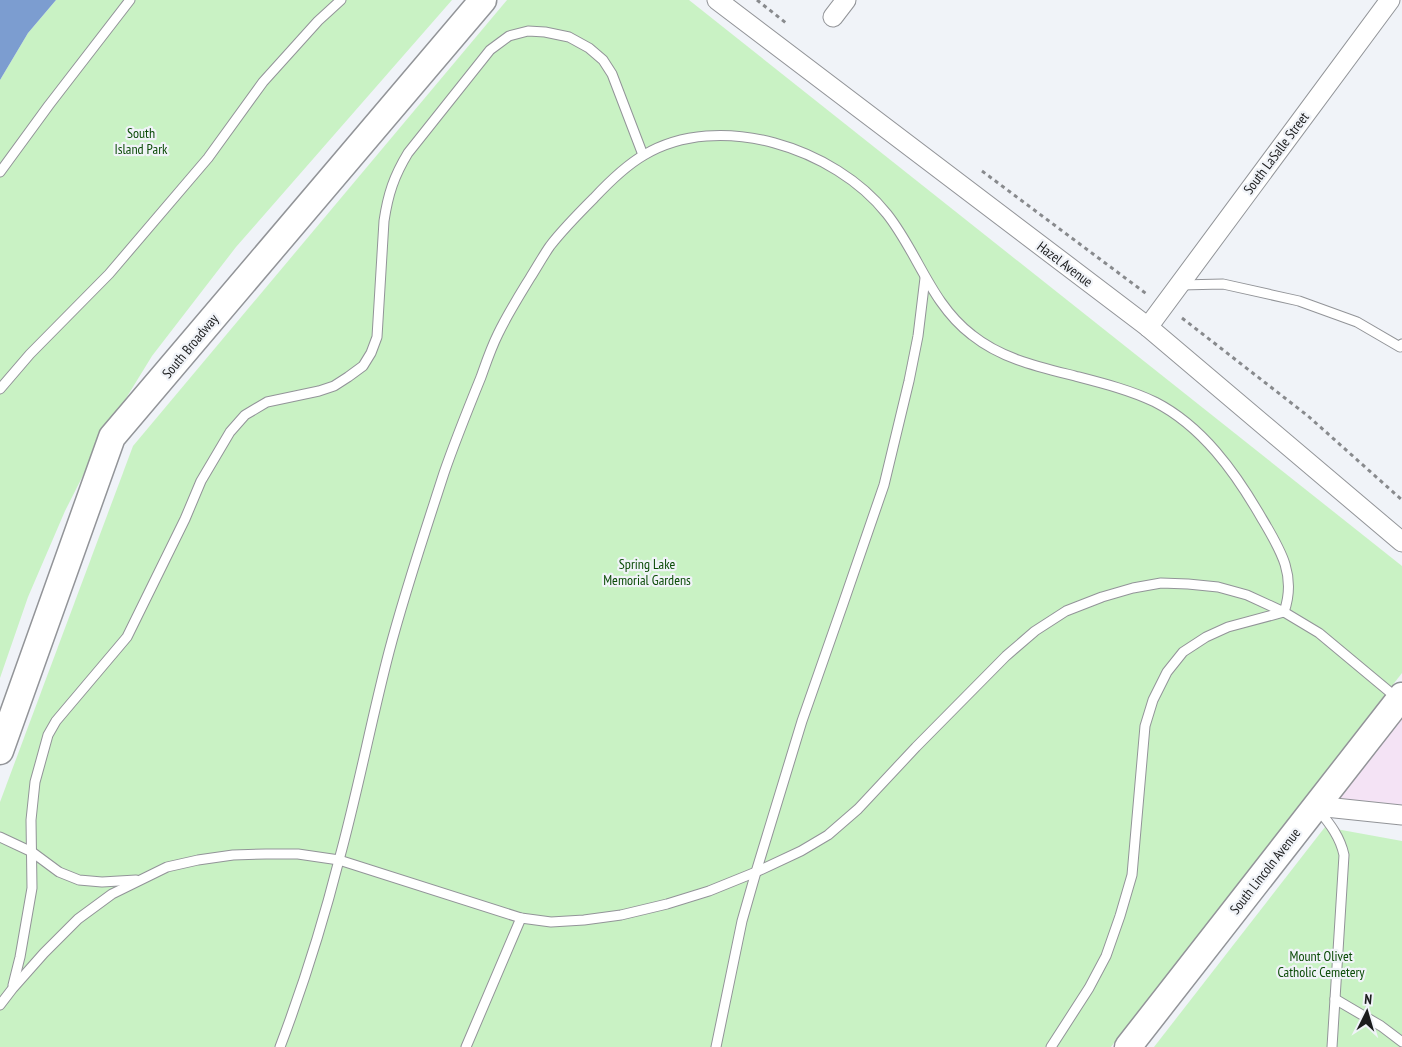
<svg xmlns="http://www.w3.org/2000/svg" width="1402" height="1047" viewBox="0 0 1402 1047" font-family="'PT Sans Narrow',sans-serif">
<style>
.commercial{fill:#f4e3f5}
.green{fill:#c9f2c4}
.water{fill:#7c9dd0}
.lines{fill:none;stroke-linecap:round;stroke-linejoin:round}
.lane-casing{stroke:#929498;stroke-width:11}
.street-casing{stroke:#929498;stroke-width:21}
.secondary-casing{stroke:#929498;stroke-width:29}
.path{stroke:#888a8d;stroke-width:3;stroke-dasharray:4 4;stroke-linecap:butt}
.lane{stroke:#fff;stroke-width:9}
.street{stroke:#fff;stroke-width:19}
.secondary{stroke:#fff;stroke-width:26}
.labels{text-anchor:middle;stroke-width:4.5;stroke-linejoin:round;paint-order:stroke}
.park-label{font-size:14px;fill:#0c4c08;stroke:#f0f3f8}
.street-label{font-size:14px;fill:#1b1c1d;stroke:#f0f3f8}
</style>
<rect width="100%" height="100%" fill="#f0f3f8"/>
<path class="commercial" d="M1402 713V817L1330 801Z"/>
<g class="green">
<path d="M56 0H452L236 247 152 356 104 434 65 511 28 597 0 678V80L28 33Z"/>
<path d="M507 0H689L1402 566V673L1111 1047H0V802L133 446Z"/>
<path d="M1325 827 1402 841V1047H1154Z"/>
</g>
<path class="water" d="M0 0H56L28 33 0 80Z"/>
<g class="lines">
<defs>
<g id="lane">
<path d="M0 172 49 105 130 0"/>
<path d="M1181 285 1223 284 1299 301 1357 322 1400 347 1402 344"/>
<path d="M0 389 30 354 109 274 208 158 263 82 318 21 341 0"/>
<path d="M1317 808C1329 823 1340 836 1344 855L1332 1047"/>
<path d="M0 837 32 852 59 872 79 880 102 882 136 880"/>
<path d="M13 985 20 957 32 888 31 820 35 782 48 735 56 721 127 637 185 519 201 481 230 432 245 415 267 402 319 391 334 386 348 377 363 366 371 353 377 337 384 221C388 194 394 176 408 153L490 50 509 36 528 31 545 32 569 37 589 48 603 60 612 74 643 155"/>
<path d="M1335 999 1381 1026 1402 1042"/>
<path d="M0 1005 13 988 44 953 78 919 112 894 167 867 198 860 233 855 266 854H298L339 860 521 918 551 922 584 920 621 915 667 904 709 891 756 872 801 851 828 835 858 809 916 747 1006 656 1035 631 1066 611 1102 597 1133 588 1161 583 1188 584 1218 587 1247 595 1284 612 1319 633 1397 698"/>
<path d="M280 1047C303 986 323 923 339 860 358 791 371 721 389 652 405 591 425 532 444 473 455 441 468 409 481 377 486 363 491 348 498 334 507 315 519 296 530 278 537 267 543 256 550 246 563 229 579 213 594 198 609 182 625 166 644 155 719 110 835 148 887 214 918 253 931 304 972 335 1002 359 1039 367 1075 376 1102 383 1130 390 1155 402 1202 426 1235 472 1261 517 1280 549 1297 575 1284 612"/>
<path d="M466 1047 521 918"/>
<path d="M716 1047 742 921 756 872 802 721 843 604 884 485 909 381 918 336 925 278"/>
<path d="M1051 1047 1089 988 1106 956 1120 916 1132 875 1145 726 1153 700 1167 672 1183 652 1206 637 1228 627 1284 612"/>
</g>
<g id="street">
<path d="M717 0 1148 327 1402 542"/>
<path d="M833 17 846 0"/>
<path d="M1148 327 1390 0"/>
<path d="M1316 806 1402 815"/>
</g>
<g id="secondary">
<path d="M0 751 112 437 483 0"/>
<path d="M1128 1047 1402 696"/>
</g>
</defs>
<use href="#lane" class="lane-casing"/>
<use href="#street" class="street-casing"/>
<use href="#secondary" class="secondary-casing"/>
<g class="path">
<path d="M757 0 786 23"/>
<path d="M982 171 1148 295"/>
<path d="M1182 318 1308 416 1402 500"/>
</g>
<use href="#lane" class="lane"/>
<use href="#street" class="street"/>
<use href="#secondary" class="secondary"/>
</g>
<g class="labels">
<g class="park-label">
<text x="141" y="138">South<tspan x="141" dy="16">Island Park</tspan></text>
<text x="647" y="569">Spring Lake<tspan x="647" dy="16">Memorial Gardens</tspan></text>
<text x="1321" y="961">Mount Olivet<tspan x="1321" dy="16">Catholic Cemetery</tspan></text>
</g>
<g class="street-label">
<text transform="translate(1276 153) rotate(-53)" y="5">South LaSalle Street</text>
<text transform="translate(1065 264) rotate(37)" y="5">Hazel Avenue</text>
<text transform="translate(190 346) rotate(-50)" y="5">South Broadway</text>
<text transform="translate(1265 871) rotate(-52)" y="5">South Lincoln Avenue</text>
</g>
</g>
<g transform="translate(1367 1012) rotate(5)" stroke="#f0f3f8" stroke-width="4" paint-order="stroke">
<path d="M0-4L9 19L0 12L-9 19Z" fill="#1b1c1d"/>
<text y="-8" font-size="14" font-weight="bold" text-anchor="middle" fill="#1b1c1d">N</text>
</g>
</svg>
